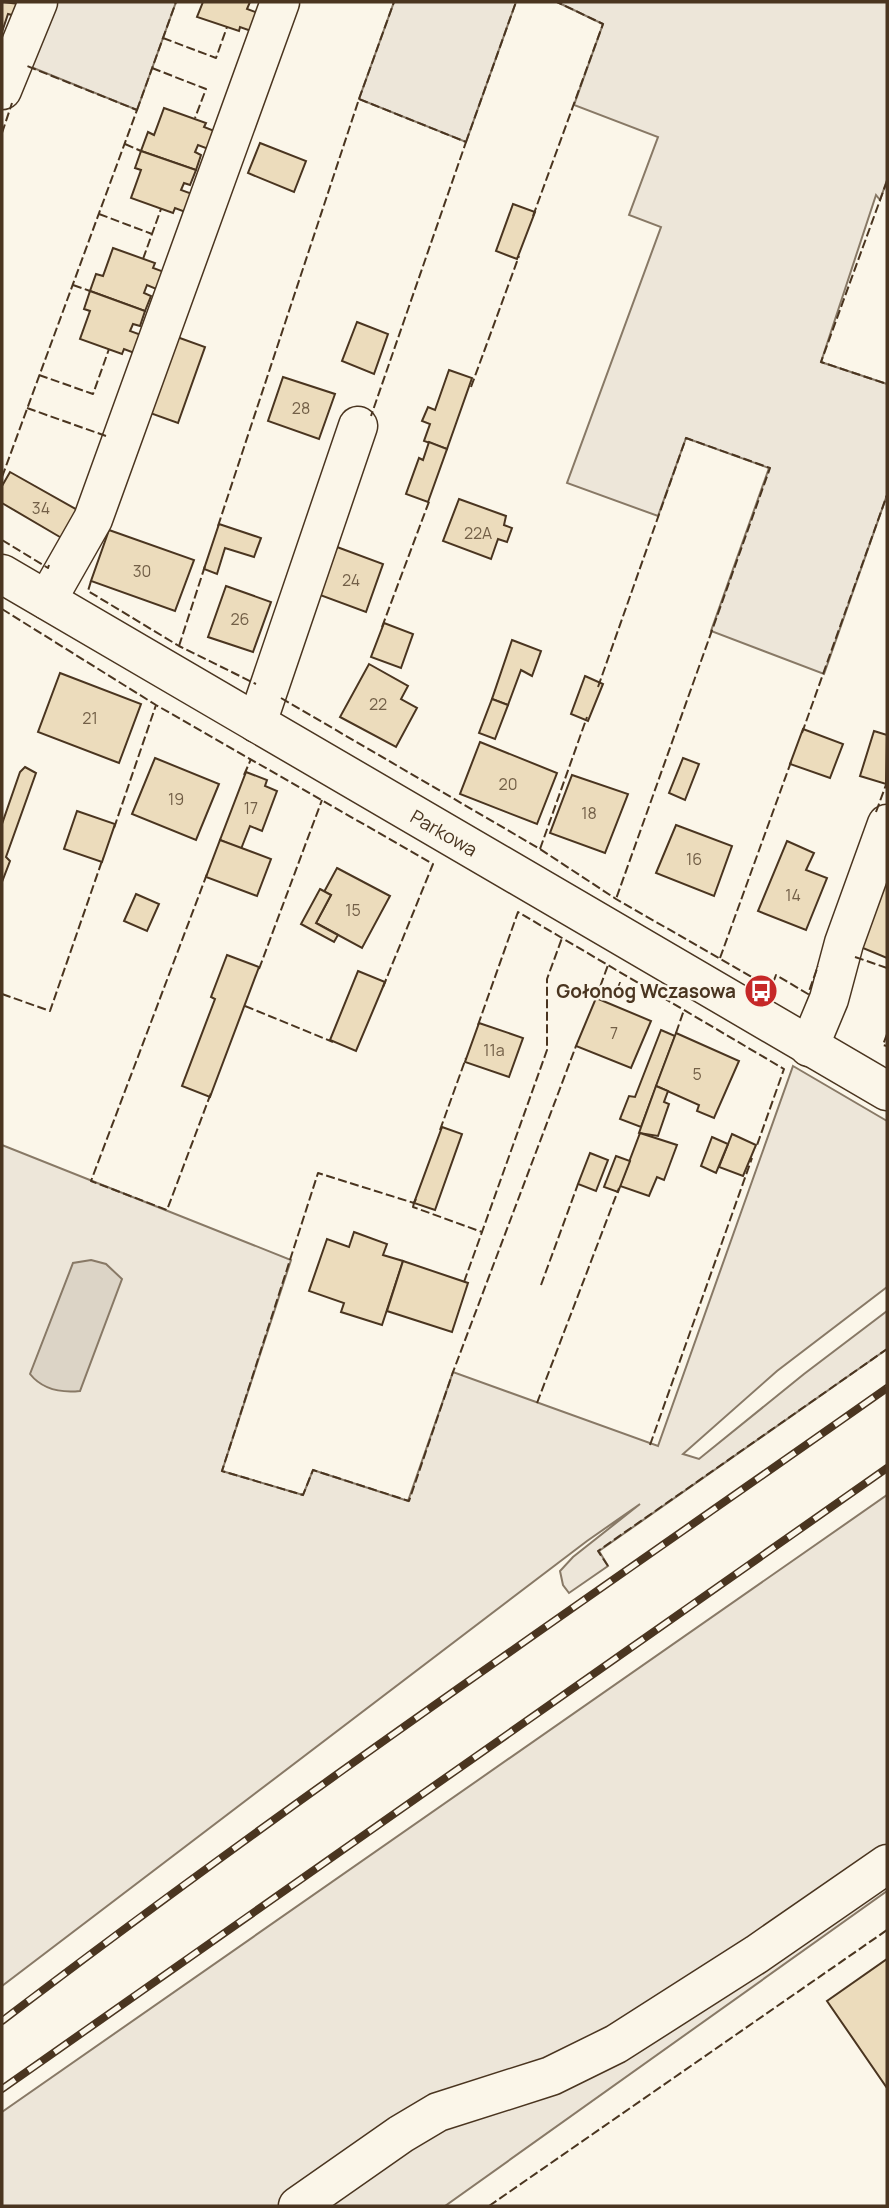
<svg xmlns="http://www.w3.org/2000/svg" width="889" height="2208" viewBox="0 0 889 2208" font-family="Manrope,sans-serif">
<style>
.green{fill:#ede6d9;stroke:#887966;stroke-width:2}
.water{fill:#dcd4c6;stroke:#887966;stroke-width:2}
.building{fill:#ecdcbc;stroke:#4a3520;stroke-width:2}
.lines{fill:none;stroke-linecap:round;stroke-linejoin:round}
.minor-casing{stroke:#4a3520;stroke-width:41}
.minor{stroke:#fbf6e9;stroke-width:38}
.rail-casing{stroke:#4a3520;stroke-width:8}
.rail{stroke:#fbf6e9;stroke-width:5;stroke-dasharray:16;stroke-linecap:butt}
.fence{stroke:#4a3520;stroke-width:2;stroke-dasharray:9 3.5;stroke-linecap:butt}
.labels{text-anchor:middle;stroke-width:5;stroke-linejoin:round;paint-order:stroke}
.number-label{font-size:16px;fill:#725f47}
.street-label{font-size:19px;fill:#4a3520;stroke:#fbf6e9}
.poi-label{font-size:19px;font-weight:bold;fill:#4a3520;stroke:#fbf6e9;text-anchor:end}
</style>
<rect width="100%" height="100%" fill="#fbf6e9"/>
<g class="green">
<path d="M49 2H176L137 110 26 65Z"/>
<path d="M394 2H516L466 142 359 99Z"/>
<path d="M557 2H887V180L880 200 876 195 821 362 887 384V495L824 674 711 631 769 468 686 438 658 516 567 483 661 227 629 215 658 137 574 105 603 24Z"/>
<path d="M793 1066 887 1121V1287L777 1371 683 1454 699 1459 804 1374 887 1311V1349L599 1551 608 1566 569 1593 563 1585 560 1571 573 1557 640 1504 587 1541 2 1986V1145L291 1260 222 1471 303 1495 313 1470 408 1501 453 1372 658 1446Z"/>
<path d="M887 1495V1891L445 2206H2V2112Z"/>
</g>
<path class="water" d="M91 1260 106 1264 122 1279 80 1391C61 1393 42 1389 30 1374L73 1263Z"/>
<g class="building">
<path d="M2 2 20 4 16 16 8 14 2 32Z"/>
<path d="M203 2H250L247 9 261 14 254 32 240 27 239 31 197 17Z"/>
<path d="M164 108 206 123 204 127 217 132 211 150 198 145 195 152 201 155 196 170 141 151 148 132 154 135Z"/>
<path d="M260 143 306 161 294 192 248 173Z"/>
<path d="M141 151 196 170 190 185 184 183 181 190 195 195 188 213 175 208 173 213 131 198 141 170 135 168Z"/>
<path d="M513 204 535 212 517 259 496 251Z"/>
<path d="M113 248 155 263 153 268 167 273 161 291 147 285 144 293 151 296 145 311 90 291 96 274 103 276Z"/>
<path d="M90 291 145 311 140 326 133 324 130 331 144 336 137 354 124 349 122 354 80 339 90 311 84 309Z"/>
<path d="M357 322 388 334 374 374 342 361Z"/>
<path d="M177 337 205 347 178 423 150 413Z"/>
<path d="M449 370 472 378 447 449 424 441 430 424 422 421 428 407 435 410Z"/>
<path d="M283 377 335 394 319 439 268 421Z"/>
<path d="M429 442 447 449 428 502 406 494 419 458 423 460Z"/>
<path d="M10 472 81 512 65 540 2 503V486Z"/>
<path d="M459 499 506 516 504 525 512 528 507 542 498 539 491 559 443 541Z"/>
<path d="M219 524 261 538 254 557 225 548 217 574 204 569Z"/>
<path d="M109 530 194 560 175 611 91 581Z"/>
<path d="M337 547 383 564 366 612 320 595Z"/>
<path d="M226 586 271 602 253 652 208 637Z"/>
<path d="M384 623 413 634 401 668 371 657Z"/>
<path d="M512 640 541 651 532 676 521 670 508 705 492 699Z"/>
<path d="M369 664 408 686 401 699 417 708 396 747 340 717Z"/>
<path d="M60 673 141 704 119 763 38 732Z"/>
<path d="M585 676 603 684 588 721 571 714Z"/>
<path d="M492 699 508 705 495 739 479 733Z"/>
<path d="M803 729 843 744 830 778 790 764Z"/>
<path d="M874 731 887 735 886 784 860 776Z"/>
<path d="M480 742 557 773 537 824 460 794Z"/>
<path d="M155 758 219 784 196 840 132 814Z"/>
<path d="M683 758 699 764 685 800 669 793Z"/>
<path d="M25 767 36 773 6 857 10 861 2 882V824L20 772Z"/>
<path d="M246 772 267 780 265 786 277 791 262 831 250 826 241 849 220 840Z"/>
<path d="M572 775 628 794 605 853 550 833Z"/>
<path d="M77 811 115 824 102 862 64 849Z"/>
<path d="M676 825 732 846 714 896 656 873Z"/>
<path d="M220 840 271 859 257 896 206 877Z"/>
<path d="M787 841 814 853 806 870 827 878 806 930 758 911Z"/>
<path d="M337 868 390 896 362 948 316 923 331 895 324 892Z"/>
<path d="M887 873V958L858 946Z"/>
<path d="M320 889 331 895 316 923 338 935 334 942 301 924Z"/>
<path d="M136 894 159 904 147 931 124 921Z"/>
<path d="M227 955 259 967 210 1097 182 1086 215 999 211 997Z"/>
<path d="M358 971 385 982 356 1051 330 1040Z"/>
<path d="M596 998 651 1021 631 1068 576 1046Z"/>
<path d="M479 1023 523 1038 509 1077 465 1062Z"/>
<path d="M661 1030 675 1036 641 1127 620 1119 629 1096 635 1097Z"/>
<path d="M676 1033 739 1061 714 1118 697 1111 699 1105 656 1086Z"/>
<path d="M656 1086 668 1091 664 1102 669 1104 658 1136 639 1133Z"/>
<path d="M442 1127 462 1134 435 1210 414 1203Z"/>
<path d="M640 1133 677 1145 664 1180 657 1177 649 1196 620 1186Z"/>
<path d="M732 1134 756 1145 743 1176 719 1167Z"/>
<path d="M712 1137 728 1144 716 1173 701 1166Z"/>
<path d="M590 1153 608 1160 596 1191 578 1184Z"/>
<path d="M616 1156 630 1161 618 1192 604 1187Z"/>
<path d="M354 1232 387 1244 383 1255 403 1261 382 1325 341 1312 344 1303 309 1291 327 1239 349 1247Z"/>
<path d="M403 1261 468 1283 452 1332 387 1311Z"/>
<path d="M887 1959V2088L827 2001Z"/>
</g>
<g class="lines">
<defs>
<g id="minor">
<path d="M2 90 38 2"/>
<path d="M2 574 887 1091"/>
<path d="M47 600 93 519 280 2"/>
<path d="M257 723 358 426"/>
<path d="M809 1047 829 999 844 943 887 824"/>
<path d="M298 2206 401 2134 438 2112 551 2076 616 2044 757 1954 887 1864"/>
</g>
</defs>
<use href="#minor" class="minor-casing"/>
<use href="#minor" class="minor"/>
<defs>
<g id="rail">
<path d="M2 2021C290 1801 590 1597 887 1388"/>
<path d="M2 2089 887 1468"/>
</g>
</defs>
<use href="#rail" class="rail-casing"/>
<use href="#rail" class="rail"/>
<g class="fence">
<path d="M163 38 216 58 227 27"/>
<path d="M152 68 206 89 195 118"/>
<path d="M359 99 394 2"/>
<path d="M137 110 176 2"/>
<path d="M2 133 12 103"/>
<path d="M466 142 516 2"/>
<path d="M125 144 141 151"/>
<path d="M887 181 821 362 887 384"/>
<path d="M99 214 152 234"/>
<path d="M533 216 603 24 557 2"/>
<path d="M143 259 161 209"/>
<path d="M73 285 90 291"/>
<path d="M39 375 93 394 109 349"/>
<path d="M471 387 519 256"/>
<path d="M27 408 106 436"/>
<path d="M2 477 137 110 27 66"/>
<path d="M218 526 359 99 466 142 371 416"/>
<path d="M2 540 48 568 49 565"/>
<path d="M91 581 88 591 179 646 256 684"/>
<path d="M2 609 156 705 433 864 383 987"/>
<path d="M382 627 430 499"/>
<path d="M179 646 205 566"/>
<path d="M598 687 686 438 770 468 616 899"/>
<path d="M281 698 540 849 616 899 771 988 776 975 808 994 818 966"/>
<path d="M802 733 887 495"/>
<path d="M244 775 251 759"/>
<path d="M876 812 887 782"/>
<path d="M114 828 156 705"/>
<path d="M540 849 587 717"/>
<path d="M207 874 91 1181 167 1210 211 1093"/>
<path d="M855 957 887 968"/>
<path d="M720 958 791 762"/>
<path d="M259 969 322 800"/>
<path d="M2 994 50 1011 103 858"/>
<path d="M596 998 608 965"/>
<path d="M245 1006 333 1042"/>
<path d="M478 1025 518 912 784 1069 756 1148"/>
<path d="M676 1033 684 1010"/>
<path d="M887 1034 883 1045 887 1046"/>
<path d="M440 1130 466 1058"/>
<path d="M416 1199 414 1203 318 1173 222 1471 303 1495 313 1470 409 1501 453 1372 576 1046"/>
<path d="M414 1203 413 1207 482 1232 547 1050V979L562 938"/>
<path d="M464 1282 482 1232"/>
<path d="M541 1285 578 1184"/>
<path d="M537 1403 619 1188"/>
<path d="M650 1445 752 1158"/>
<path d="M608 1566 598 1551 887 1349"/>
<path d="M489 2206 887 1930"/>
</g>
</g>
<defs>
<symbol id="bus-disc" viewBox="-11 -11 22 22"><circle r="9.5" fill="#c62828" stroke="#fbf6e9"/><path d="M-5-6H5V4H4V6H2V4H-2V6H-4V4H-5ZM-3.5-4V0h7V-4ZM-3.5 1.2v1.5H-2V1.2ZM2 1.2v1.5H3.5V1.2Z" fill="#fff"/></symbol>
</defs>
<g fill-rule="evenodd">
<use href="#bus-disc" x="742" y="972" width="38" height="38"/>
</g>
<g class="labels">
<g class="number-label">
<text x="301" y="414">28</text>
<text x="41" y="514">34</text>
<text x="478" y="539">22A</text>
<text x="142" y="577">30</text>
<text x="351" y="586">24</text>
<text x="240" y="625">26</text>
<text x="378" y="710">22</text>
<text x="90" y="724">21</text>
<text x="508" y="790">20</text>
<text x="176" y="805">19</text>
<text x="251" y="814">17</text>
<text x="589" y="819">18</text>
<text x="694" y="865">16</text>
<text x="793" y="901">14</text>
<text x="353" y="916">15</text>
<text x="614" y="1039">7</text>
<text x="494" y="1056">11a</text>
<text x="697" y="1080">5</text>
</g>
<g class="street-label">
<text transform="translate(444 833) rotate(30)" y="7">Parkowa</text>
</g>
<g class="poi-label">
<text x="736" y="998">Gołonóg Wczasowa</text>
</g>
</g>
<rect width="889" height="2208" fill="none" stroke="#4a3520" stroke-width="7"/>
</svg>
